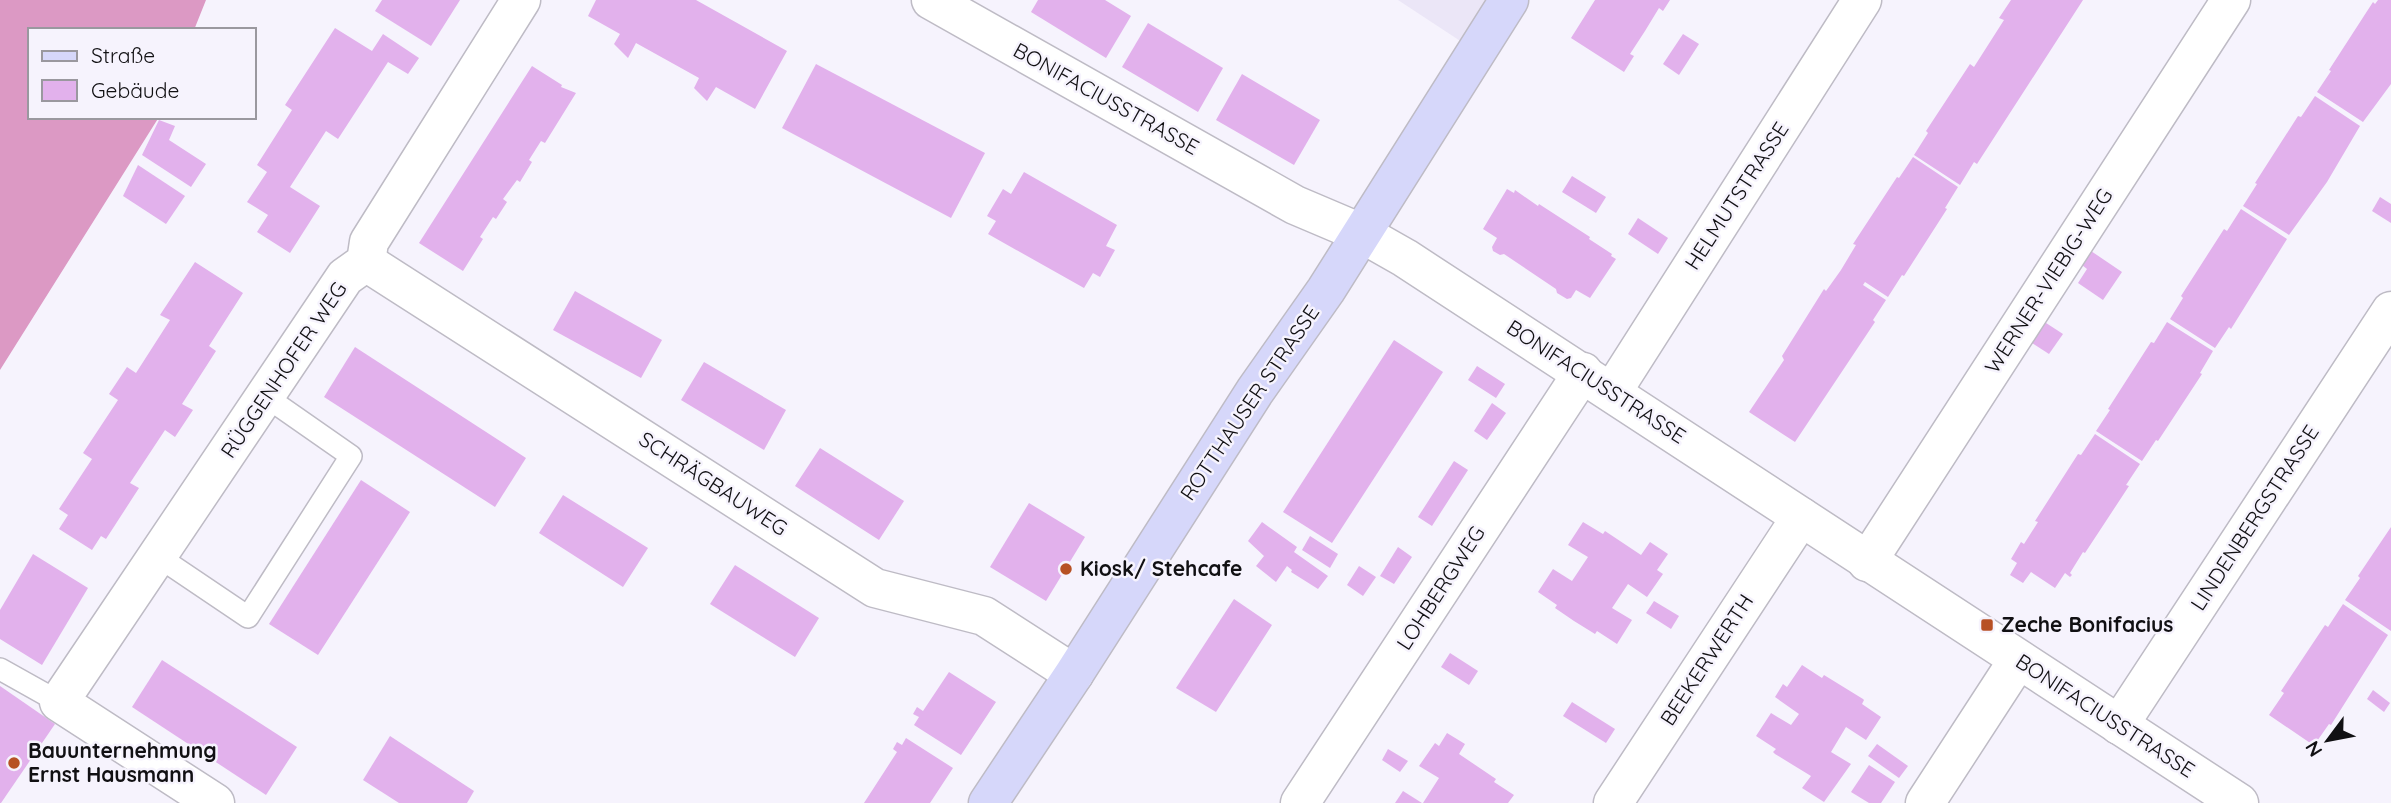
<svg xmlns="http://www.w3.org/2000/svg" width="2391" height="803" viewBox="0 0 2391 803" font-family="Quicksand,sans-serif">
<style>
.built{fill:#ebe6f7}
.forest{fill:#dc99c4}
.building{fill:#e2b1ec}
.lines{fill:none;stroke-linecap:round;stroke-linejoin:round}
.service-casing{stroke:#bebbc5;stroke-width:24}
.minor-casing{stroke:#bebbc5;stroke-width:41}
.secondary-casing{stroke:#bebbc5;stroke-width:41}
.service{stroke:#fff;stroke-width:21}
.minor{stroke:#fff;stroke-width:38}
.secondary{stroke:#d6d7fa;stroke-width:38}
.poi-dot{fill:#b75124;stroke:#f6f3fd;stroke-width:2.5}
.labels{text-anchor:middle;stroke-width:5;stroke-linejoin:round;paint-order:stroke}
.street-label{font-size:21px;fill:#111013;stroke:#f6f3fd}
.poi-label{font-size:21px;font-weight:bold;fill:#111013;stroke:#f6f3fd;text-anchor:start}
</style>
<rect width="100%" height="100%" fill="#f6f3fd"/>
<path class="built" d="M1398 0H1504L1474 50Z"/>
<path class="forest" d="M0 0H206L194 30H30V117H159L0 370Z"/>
<g class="building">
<path d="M382 0H460L431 46 375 11Z"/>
<path d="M596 0H696L787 51 755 109 716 87 707 101 694 88 699 78 636 43 628 58 614 44 620 34 588 16Z"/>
<path d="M1038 0H1105L1131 16 1106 58 1031 12Z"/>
<path d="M1595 0H1670L1663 11 1659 8 1645 31 1630 54 1634 56 1624 72 1571 38Z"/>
<path d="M2011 0H2083L1977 164 1974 162 1960 185 1914 155 1928 133 1926 131 1970 64 1974 67 2004 20 1999 18Z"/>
<path d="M2378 0H2391V84L2363 122 2317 92 2331 71 2329 70 2373 2 2375 4Z"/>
<path d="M1148 23 1223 68 1198 112 1122 67Z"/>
<path d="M335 28 372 51 383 34 419 58 408 74 388 62 338 139 326 131 290 187 320 206 290 253 257 232 268 215 247 202 267 172 257 165 292 110 285 105Z"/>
<path d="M1683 34 1699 44 1679 75 1663 64Z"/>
<path d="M816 64 985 153 951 218 782 128Z"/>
<path d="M532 66 562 85 561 87 576 93 545 143 541 141 529 160 532 162 520 182 517 180 503 199 507 202 496 219 493 217 480 237 483 239 463 271 419 243Z"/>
<path d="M1242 74 1320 120 1294 165 1216 120Z"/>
<path d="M2315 96 2360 126 2327 182 2289 235 2243 206 2257 184 2255 183 2298 116 2301 117Z"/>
<path d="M159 120 175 126 169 140 206 164 191 187 142 155Z"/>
<path d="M1913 157 1958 187 1945 208 1947 209 1904 276 1902 275 1888 297 1865 282 1863 285 1886 300 1873 320 1875 322 1795 442 1749 412 1784 360 1782 356 1824 289 1826 291 1841 270 1856 245 1853 244 1897 177 1899 178Z"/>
<path d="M138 165 185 196 166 224 123 196Z"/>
<path d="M1024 172 1117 225 1106 246 1115 250 1100 277 1093 273 1084 288 988 234 996 221 987 216 1003 189 1011 194Z"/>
<path d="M1572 176 1606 197 1596 213 1562 192Z"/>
<path d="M1507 189 1514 193 1515 190 1538 206 1539 204 1590 237 1589 239 1612 254 1611 256 1616 259 1590 298 1576 290 1571 298 1567 299 1557 293 1556 289 1504 254 1500 255 1493 251 1492 247 1497 238 1483 229Z"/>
<path d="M2380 197 2391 204V223L2372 211Z"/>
<path d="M2241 209 2287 239 2231 329 2229 327 2215 348 2170 319 2183 298 2181 296 2224 229 2227 231Z"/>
<path d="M1638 218 1668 238 1658 254 1628 234Z"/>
<path d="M2091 251 2122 272 2103 300 2078 283 2087 269 2082 265Z"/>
<path d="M195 262 243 293 209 346 216 351 182 404 193 410 175 437 165 430 130 483 139 488 106 539 101 536 92 550 59 529 68 515 59 509 92 459 83 453 118 400 109 394 127 367 136 373 170 320 160 315Z"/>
<path d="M575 291 662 340 641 378 553 330Z"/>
<path d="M2043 321 2063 334 2049 354 2029 341Z"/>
<path d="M2167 322 2213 351 2200 373 2202 374 2158 441 2156 440 2142 461 2096 431 2110 410 2108 409 2151 342 2154 343Z"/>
<path d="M1394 340 1443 372 1332 543 1283 512Z"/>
<path d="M355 347 526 458 495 507 324 397Z"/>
<path d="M704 362 786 410 764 450 681 400Z"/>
<path d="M1477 366 1505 384 1496 398 1468 380Z"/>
<path d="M1492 403 1506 413 1487 440 1474 431Z"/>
<path d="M2095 434 2140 464 2126 485 2129 486 2085 553 2083 552 2070 573 2072 575 2070 577 2065 573 2055 588 2031 572 2023 583 2010 575 2017 563 2011 559 2021 542 2024 544 2038 522 2035 521 2078 454 2081 455Z"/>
<path d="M820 448 904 501 879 540 795 486Z"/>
<path d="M1454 461 1468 470 1432 526 1418 517Z"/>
<path d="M361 480 410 512 318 655 269 624Z"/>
<path d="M563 495 648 548 623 587 539 533Z"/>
<path d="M1029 503 1085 537 1046 601 990 567Z"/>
<path d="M1262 522 1297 547 1294 552 1328 576 1318 589 1291 572 1292 570 1287 566 1276 582 1256 566 1264 556 1248 541Z"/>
<path d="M1583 522 1603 534 1605 531 1641 555 1650 542 1668 554 1657 570 1663 574 1647 597 1628 584 1612 608 1632 620 1617 644 1597 631 1595 634 1574 621 1555 608 1557 605 1538 592 1553 569 1572 581 1588 557 1568 545Z"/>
<path d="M2391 527V631L2345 600 2360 578 2358 576Z"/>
<path d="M1310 536 1338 554 1330 568 1302 550Z"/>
<path d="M1398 547 1412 557 1394 584 1380 576Z"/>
<path d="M33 554 88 588 42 665 0 639V610Z"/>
<path d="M735 565 819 618 795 657 710 604Z"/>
<path d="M1359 566 1376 577 1363 596 1347 585Z"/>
<path d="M1234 599 1272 625 1216 712 1176 688Z"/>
<path d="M1654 601 1679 616 1671 629 1646 613Z"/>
<path d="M2343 604 2388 635 2331 725 2329 724 2315 744 2319 749 2269 715 2284 693 2281 691 2325 625 2328 627Z"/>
<path d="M1450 653 1478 671 1469 685 1441 667Z"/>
<path d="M162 660 297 747 266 795 132 707Z"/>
<path d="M1802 665 1822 678 1824 675 1863 699 1864 700 1862 704 1881 717 1866 740 1846 727 1831 752 1851 764 1824 802 1802 788 1811 776 1775 754 1773 752 1776 749 1756 736 1771 713 1791 725 1799 714 1775 697 1783 684 1787 687Z"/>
<path d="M949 672 996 702 961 755 914 725 919 717 913 714 917 707 923 711Z"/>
<path d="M0 686 55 724 1 803H0Z"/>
<path d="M2373 690 2390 703 2384 712 2367 699Z"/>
<path d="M1572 702 1615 729 1606 743 1563 716Z"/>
<path d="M1447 733 1465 744 1459 754 1496 779 1494 782 1514 795 1508 803H1423L1439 778 1419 766 1435 743 1439 746Z"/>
<path d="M390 736 474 791 467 803H399L363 780Z"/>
<path d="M906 738 953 768 930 803H864L897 752 893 749 897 742 902 745Z"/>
<path d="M1877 744 1908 766 1899 778 1868 756Z"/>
<path d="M1388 749 1408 761 1400 772 1382 760Z"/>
<path d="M1869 765 1895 782 1881 803H1869L1851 792Z"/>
<path d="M1403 791 1422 803H1395Z"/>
</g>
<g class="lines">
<defs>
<g id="service">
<path d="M159 557 248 617 351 456 265 396"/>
<path d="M0 669 59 702"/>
</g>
<g id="minor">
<path d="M931 0 1295 205 1361 233 1405 258 2239 803"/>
<path d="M366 262 875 588 984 616 1074 674"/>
<path d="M1612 392 1862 0"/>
<path d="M1867 562 2231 0"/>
<path d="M2119 725 2391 311"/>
<path d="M215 803 59 702 345 277 366 262 369 242 521 0"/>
<path d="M1300 803 1583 372"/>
<path d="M1613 803 1801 517"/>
<path d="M1925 803 2018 660"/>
</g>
<path id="secondary" d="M988 803 1074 674 1255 391 1326 290 1509 0"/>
</defs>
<use href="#service" class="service-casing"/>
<use href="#minor" class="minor-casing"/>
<use href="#secondary" class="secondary-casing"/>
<use href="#service" class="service"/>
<use href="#minor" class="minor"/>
<use href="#secondary" class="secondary"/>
</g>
<g class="poi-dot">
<circle cx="1066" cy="569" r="7"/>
<rect x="1980" y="618" width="14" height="14" rx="3.5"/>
<circle cx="14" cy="763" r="7"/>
</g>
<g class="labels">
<g class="street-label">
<text transform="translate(1106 99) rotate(29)" y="7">BONIFACIUSSTRASSE</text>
<text transform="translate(1737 196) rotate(-57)" y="7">HELMUTSTRASSE</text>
<text transform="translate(2049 281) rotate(-57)" y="7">WERNER-VIEBIG-WEG</text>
<text transform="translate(284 370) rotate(-56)" y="7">RÜGGENHOFER WEG</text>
<text transform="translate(1596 382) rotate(33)" y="7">BONIFACIUSSTRASSE</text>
<text transform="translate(1250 403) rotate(-56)" y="7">ROTTHAUSER STRASSE</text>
<text transform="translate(713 484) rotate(33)" y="7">SCHRÄGBAUWEG</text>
<text transform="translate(2255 518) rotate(-57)" y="7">LINDENBERGSTRASSE</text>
<text transform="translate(1441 588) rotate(-57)" y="7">LOHBERGWEG</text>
<text transform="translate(1707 660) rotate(-57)" y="7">BEEKERWERTH</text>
<text transform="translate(2105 716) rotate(33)" y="7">BONIFACIUSSTRASSE</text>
</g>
<g class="poi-label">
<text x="1080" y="576">Kiosk/ Stehcafe</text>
<text x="2001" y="632">Zeche Bonifacius</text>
<text x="28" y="758">Bauunternehmung<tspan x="28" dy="24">Ernst Hausmann</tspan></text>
</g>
</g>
<rect x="28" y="28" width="228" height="91" fill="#f6f3fd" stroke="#9a989f" stroke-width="2"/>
<rect x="42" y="51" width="35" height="10" fill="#d6d7fa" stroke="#9a989f" stroke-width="2"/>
<text x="91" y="63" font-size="21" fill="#111013">Straße</text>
<rect x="42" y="80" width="35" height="21" fill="#e2b1ec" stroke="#9a989f" stroke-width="2"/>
<text x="91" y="98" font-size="21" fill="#111013">Gebäude</text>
<g transform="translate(2328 740) rotate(238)" stroke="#f6f3fd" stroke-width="5" paint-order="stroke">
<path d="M0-5L12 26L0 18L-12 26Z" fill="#111013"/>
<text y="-10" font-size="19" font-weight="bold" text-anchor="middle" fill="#111013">N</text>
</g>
</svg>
